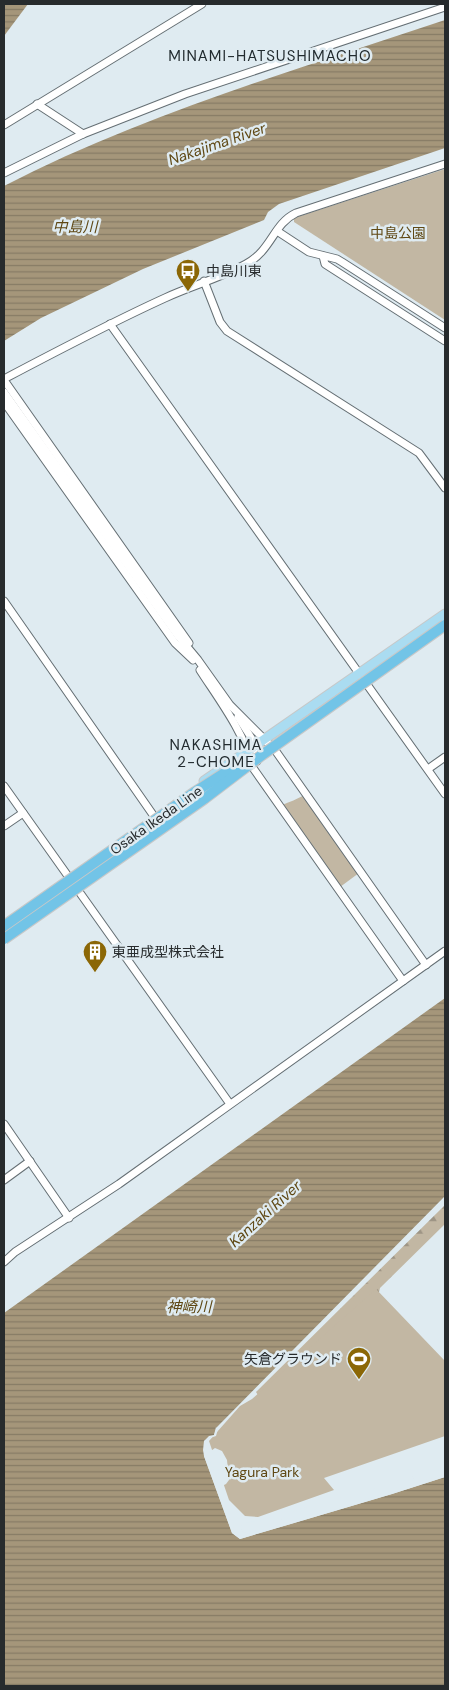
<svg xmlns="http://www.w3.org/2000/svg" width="449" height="1690" viewBox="0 0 449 1690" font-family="'DM Sans','Noto Sans JP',sans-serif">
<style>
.forest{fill:url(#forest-firs)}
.green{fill:#c2b7a3}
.water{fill:url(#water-rules)}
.pier{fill:#dfebf1}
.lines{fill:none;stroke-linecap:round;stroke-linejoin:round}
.minor-casing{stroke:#656f74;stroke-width:9}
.major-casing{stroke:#c7c8c8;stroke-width:11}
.highway-casing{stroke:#c7c8c8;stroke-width:12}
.minor{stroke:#fff;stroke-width:7}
.major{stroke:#aadcf1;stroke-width:9}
.highway{stroke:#72c4e7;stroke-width:10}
.highway-bridge-casing{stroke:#c7c8c8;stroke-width:12;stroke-linecap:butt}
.highway-bridge{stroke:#72c4e7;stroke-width:10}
.labels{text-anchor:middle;stroke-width:5;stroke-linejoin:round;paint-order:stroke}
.park-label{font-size:14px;fill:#5f4814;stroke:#dfebf1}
.poi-label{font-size:14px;fill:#272b2d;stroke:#dfebf1;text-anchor:start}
.street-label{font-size:14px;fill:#272b2d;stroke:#dfebf1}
.neighbourhood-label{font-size:15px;letter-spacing:1px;fill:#222b2f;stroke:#dfebf1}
.water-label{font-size:15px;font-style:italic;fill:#5f4814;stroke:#dfebf1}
</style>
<defs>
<pattern id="forest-firs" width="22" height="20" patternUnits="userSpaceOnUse" patternTransform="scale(1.25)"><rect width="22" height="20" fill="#c2b7a3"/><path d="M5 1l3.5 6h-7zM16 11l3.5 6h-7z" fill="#9e9585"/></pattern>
<pattern id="water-rules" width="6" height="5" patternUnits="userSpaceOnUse" patternTransform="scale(1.25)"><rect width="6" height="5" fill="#a5967a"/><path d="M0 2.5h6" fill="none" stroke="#867b64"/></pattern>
</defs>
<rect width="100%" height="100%" fill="#dfebf1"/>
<path class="forest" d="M445 1205V1224L380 1288 377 1301 262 1402 256 1392Z"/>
<g class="green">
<path d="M445 169V320L294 222V218Z"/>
<path d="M304 795 359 873 340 887 282 805C291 801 296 800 304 795Z"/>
<path d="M376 1289 445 1361V1436L324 1478 334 1490 258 1517 245 1516 229 1500 209 1441 240 1406 252 1399Z"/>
</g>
<g class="water">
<path d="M4 4H28L4 36Z"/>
<path d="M445 20V148L279 204 268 212 264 220 143 269 41 318 4 341V186C144 114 296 70 445 20Z"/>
<path d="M445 998V1196L217 1427 214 1435 204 1441V1456L232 1533 240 1539 392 1494 445 1477V1686H4V1313Z"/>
</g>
<g class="pier">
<path d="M216 1427 218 1429 216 1436 210 1438 207 1442 206 1455 235 1532 240 1536 250 1534 243 1532 241 1529V1526L245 1523 267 1519 272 1522 271 1527 287 1523 283 1522 281 1519 285 1514 313 1505H318L322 1508V1512L316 1515 384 1494H376L373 1490 376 1487 394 1481 412 1476 414 1479 412 1485 443 1474H445V1477L392 1494 240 1539 232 1533 204 1456 203 1450 204 1441 209 1436 214 1435Z"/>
<path d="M215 1448 222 1451 227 1460 229 1480 226 1484 222 1486 218 1484 215 1471 209 1461 208 1453Z"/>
</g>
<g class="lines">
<defs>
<g id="minor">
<path d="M37 104 83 134"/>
<path d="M4 125 202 4"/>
<path d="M4 173 83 134 185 94 445 7"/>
<path d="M277 231 309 252 337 259 342 262 445 328"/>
<path d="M323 256 325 264 445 341"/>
<path d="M204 281 220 322 227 331 419 453 445 488"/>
<path d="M110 324 445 794"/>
<path d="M4 379C57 351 110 323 165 298 191 286 220 278 246 264 272 250 273 224 296 213L445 164"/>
<path d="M4 380 189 643"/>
<path d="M4 392 178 636 198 660 230 705 275 750 426 965"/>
<path d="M4 402 175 643 193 660"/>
<path d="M4 601 158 822"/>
<path d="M200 670C220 701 244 732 253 768L403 981"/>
<path d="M238 717 257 747V761"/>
<path d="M428 769 445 757"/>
<path d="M4 786 230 1104"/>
<path d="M4 826 23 813"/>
<path d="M4 1124 69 1218"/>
<path d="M4 1180 30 1161"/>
<path d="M4 1262 15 1252 119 1184 445 951"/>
</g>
<path id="major" d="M204 781 445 614"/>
<g id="highway">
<path d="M40 907 74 884"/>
<path d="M4 932 17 923"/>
</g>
</defs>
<use href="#minor" class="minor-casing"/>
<use href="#major" class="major-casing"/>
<use href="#highway" class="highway-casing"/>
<use href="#minor" class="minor"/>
<use href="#major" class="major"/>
<use href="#highway" class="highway"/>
<defs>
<g id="highway-bridge">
<path d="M4 926 195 792 248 758"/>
<path d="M4 939 204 799 262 755 445 625"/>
</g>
</defs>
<use href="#highway-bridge" class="highway-bridge-casing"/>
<use href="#highway-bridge" class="highway-bridge"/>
</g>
<defs>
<symbol id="bus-pin" viewBox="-11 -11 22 30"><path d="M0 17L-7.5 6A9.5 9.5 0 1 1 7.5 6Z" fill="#8b6706" stroke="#dfebf1"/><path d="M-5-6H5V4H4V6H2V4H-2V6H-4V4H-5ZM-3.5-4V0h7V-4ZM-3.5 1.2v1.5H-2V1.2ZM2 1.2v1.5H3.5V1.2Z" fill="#fff"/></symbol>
<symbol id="building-pin" viewBox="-11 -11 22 30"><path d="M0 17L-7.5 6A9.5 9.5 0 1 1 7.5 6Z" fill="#8b6706" stroke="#dfebf1"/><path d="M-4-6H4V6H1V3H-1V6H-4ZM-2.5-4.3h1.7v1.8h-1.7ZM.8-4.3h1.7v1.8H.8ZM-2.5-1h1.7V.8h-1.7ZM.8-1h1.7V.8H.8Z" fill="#fff"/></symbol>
<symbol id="stadium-pin" viewBox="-11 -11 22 30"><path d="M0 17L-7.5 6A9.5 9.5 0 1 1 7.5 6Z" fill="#8b6706" stroke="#dfebf1"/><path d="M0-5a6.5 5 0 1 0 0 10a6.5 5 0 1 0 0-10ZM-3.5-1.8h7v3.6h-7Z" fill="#fff"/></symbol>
</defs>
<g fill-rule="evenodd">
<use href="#bus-pin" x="174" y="257" width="28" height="38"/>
<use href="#building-pin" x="81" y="938" width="28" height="38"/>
<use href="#stadium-pin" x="345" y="1345" width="28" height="38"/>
</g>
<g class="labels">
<g class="park-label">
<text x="398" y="238">中島公園</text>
<text x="262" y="1477">Yagura Park</text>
</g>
<g class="poi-label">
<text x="206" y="276">中島川東</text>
<text x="112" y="957">東亜成型株式会社</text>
<text x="342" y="1364" text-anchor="end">矢倉グラウンド</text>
</g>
<g class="street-label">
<text transform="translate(156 820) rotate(-35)" y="5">Osaka Ikeda Line</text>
</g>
<g class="neighbourhood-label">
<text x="270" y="61">MINAMI-HATSUSHIMACHO</text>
<text x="216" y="750">NAKASHIMA<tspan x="216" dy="17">2-CHOME</tspan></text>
</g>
<g class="water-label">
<text transform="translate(217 144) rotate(-19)" y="5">Nakajima River</text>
<text x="75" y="232">中島川</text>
<text transform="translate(265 1214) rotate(-42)" y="5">Kanzaki River</text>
<text x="189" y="1312">神崎川</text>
</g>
</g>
<rect width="449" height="1690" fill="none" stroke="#272b2d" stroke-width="10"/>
</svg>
